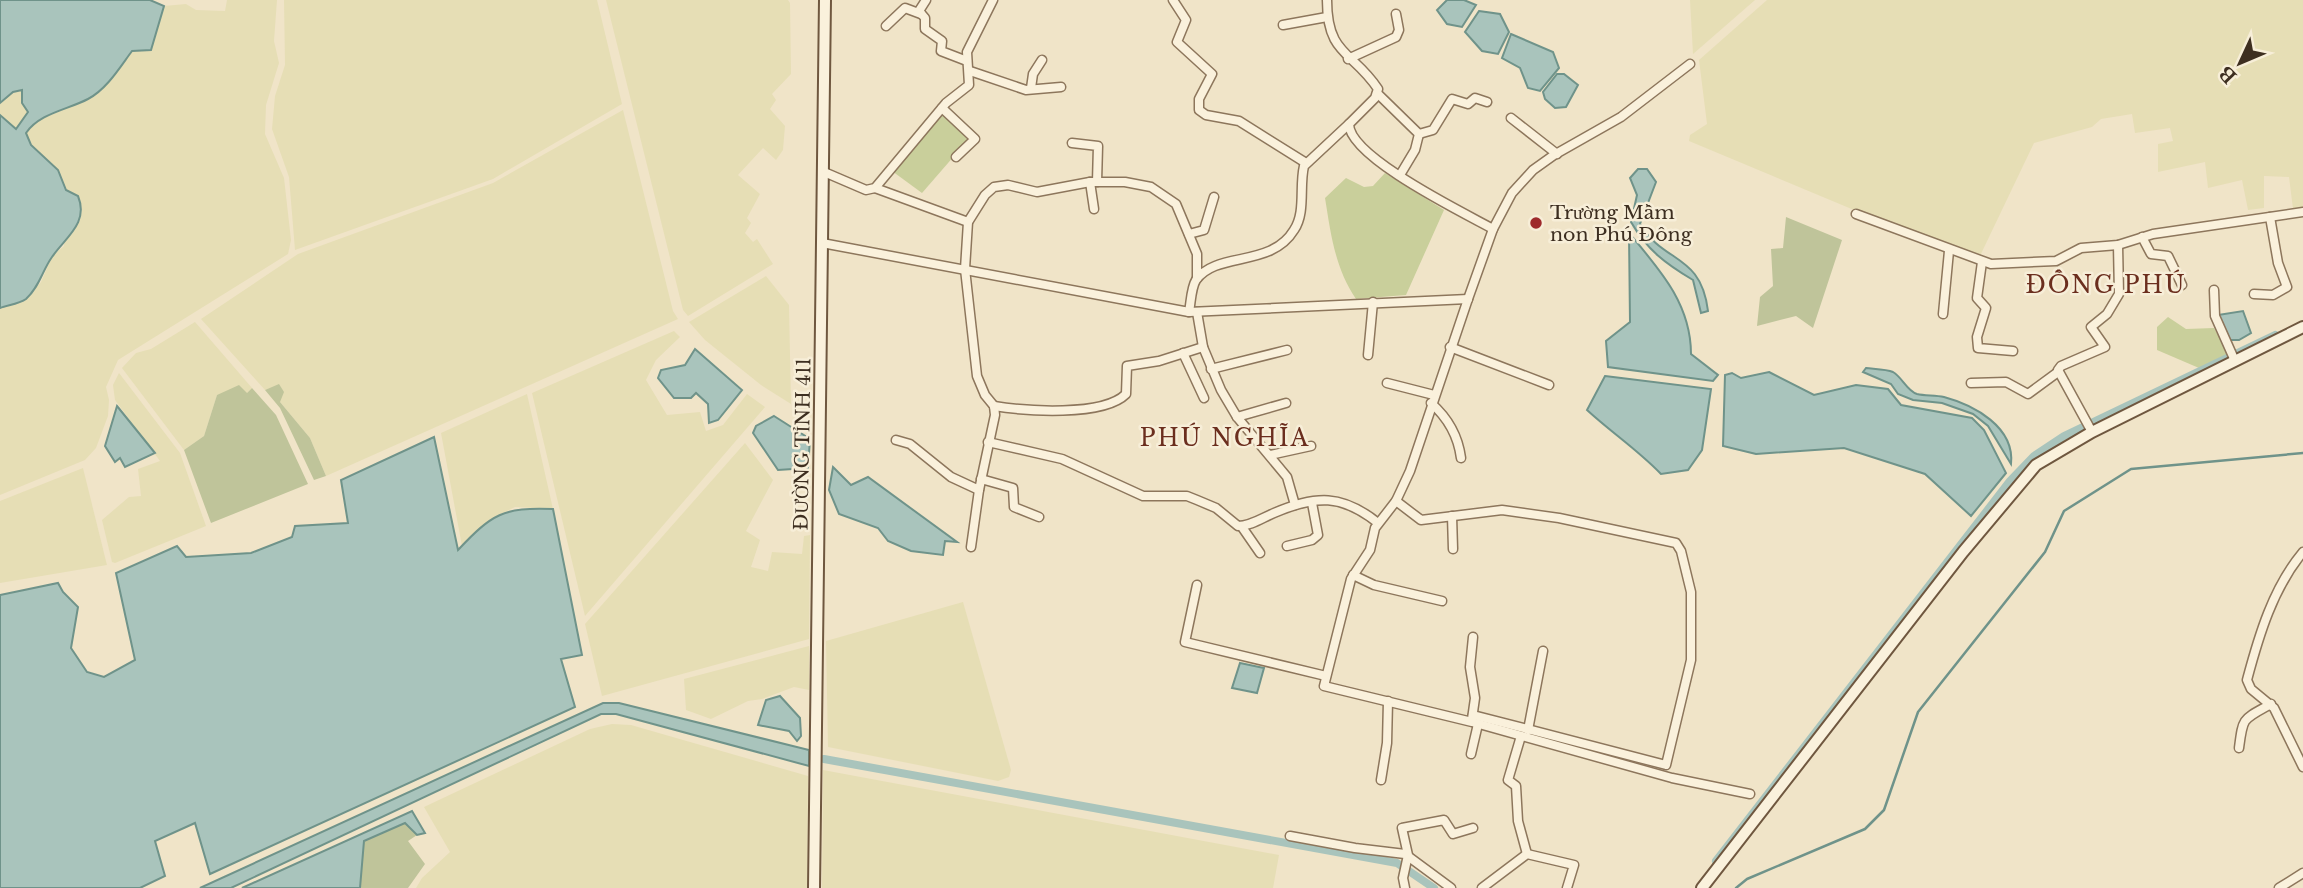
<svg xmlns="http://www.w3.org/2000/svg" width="2303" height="888" viewBox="0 0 2303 888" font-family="'Libre Baskerville',serif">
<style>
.farmland{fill:#e6deb5}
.green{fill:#c9cf9b}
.cemetery{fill:#bfc49a}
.water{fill:#a9c4bc;stroke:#6f938a;stroke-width:2}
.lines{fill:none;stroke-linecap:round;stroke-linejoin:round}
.stream{stroke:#6f938a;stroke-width:2.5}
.canal{stroke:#a9c4bc;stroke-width:8}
.street-casing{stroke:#8d765c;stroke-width:11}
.secondary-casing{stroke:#6f573f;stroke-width:14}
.street{stroke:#faf1dc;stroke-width:8}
.secondary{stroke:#faf1dc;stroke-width:10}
.poi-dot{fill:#9e2a2b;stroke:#f7eed8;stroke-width:2.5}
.labels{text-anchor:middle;stroke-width:5;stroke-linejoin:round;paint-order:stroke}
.poi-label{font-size:19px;fill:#3d2e20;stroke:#f7eed8;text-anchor:start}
.street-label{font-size:19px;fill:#3d2e20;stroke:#f7eed8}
.quarter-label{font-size:23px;letter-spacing:2px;fill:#6b2e1e;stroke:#f7eed8}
</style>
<rect width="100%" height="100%" fill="#f0e4c8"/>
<g class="farmland">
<path d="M227 0H277L274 41 279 63 266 105 265 134 284 178 291 240 288 254 118 360 106 387 109 400 108 416 96 448 85 460 0 495V308L24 301 41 282 52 256 64 246 66 190 58 170 31 145 26 133 33 123 89 98 114 75 132 51 151 50 164 6 186 4 196 10 225 11Z"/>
<path d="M284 0H597L622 104 493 179 295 250 289 177 272 129 275 96 285 65Z"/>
<path d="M606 0H788L790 3 791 74 772 94 776 100 770 109 785 126 783 150 776 160 763 148 738 175 760 194 747 218 751 223 745 233 753 242 757 239 773 264 688 316 683 310Z"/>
<path d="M1690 0H1755L1693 54Z"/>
<path d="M1767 0H2303V208L2293 209 2289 177 2264 176V208L2248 210 2242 180 2208 188 2205 162 2158 172V144L2173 141 2170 128 2135 133 2132 114 2101 119 2092 127 2034 143 1979 258 1854 210 1689 141 1690 135 1707 124 1699 60Z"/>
<path d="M22 90V103L28 112 16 130 0 115V103L13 92Z"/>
<path d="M623 110 673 311 678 319 326 476 310 438 280 402 279 385 265 390 201 319 298 254 493 183Z"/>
<path d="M766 276 789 305 791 404 761 385 705 340 689 322Z"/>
<path d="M195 322 252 388 247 393 217 395 204 436 184 450 122 368 136 353 151 349Z"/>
<path d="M674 331 680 337 656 360 646 380 667 415 700 412 706 431 723 425 747 394 765 407 585 616 532 393Z"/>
<path d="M119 373 180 453 206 526 115 563 112 562 102 520 129 497 141 496 138 469 160 461 115 400 113 385Z"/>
<path d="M527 394 553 509 515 507 495 517 462 546 441 433Z"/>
<path d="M745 443 773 480 746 531 760 540 751 567 768 571 772 552 802 554 804 536 810 535 809 639 602 696 585 624Z"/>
<path d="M83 468 107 565 0 583V501Z"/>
<path d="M963 602 1011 770 1009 777 998 781 828 747 826 641Z"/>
<path d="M809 646V690L794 687 762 699 748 701 711 719 686 710 684 679Z"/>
<path d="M612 724 631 725 808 776 807 888H416L422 878 450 852 424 807 590 729Z"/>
<path d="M823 770 1279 855 1273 888H822Z"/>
</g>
<g class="green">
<path d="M942 112 968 140 922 193 892 171Z"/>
<path d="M1385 173 1444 210 1406 295 1356 299C1335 268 1331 235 1325 198L1346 178 1364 187 1373 186Z"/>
<path d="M2168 317 2186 329 2214 328 2228 354 2199 368 2157 350V327Z"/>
</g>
<g class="cemetery">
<path d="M1786 217 1842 240 1813 328 1796 316 1757 326 1760 297 1773 286 1771 249 1783 248Z"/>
<path d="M279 384 284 392 280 402 310 438 326 476 314 480 280 408 265 390Z"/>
<path d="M239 385 247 393 252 388 276 415 308 484 211 523 184 450 204 436 217 395Z"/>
<path d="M405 823 417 835 408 841 425 864 408 888H360L364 841Z"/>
</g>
<g class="water">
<path d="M0 0H150L164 6 151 50 132 51C120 67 107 89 88 99 67 110 40 113 26 133L31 145 58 170 66 190 78 196C89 223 66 237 52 257 42 271 40 286 26 299 19 304 8 305 0 308V115L16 129 28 112 22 103V90L13 92 0 103Z"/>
<path d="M1447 0H1464L1476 5 1462 27 1447 24 1437 10Z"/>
<path d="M1479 11 1500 14 1509 32 1498 54 1482 51 1465 32Z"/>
<path d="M1511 34 1553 52 1559 68 1540 91 1528 88 1520 68 1502 58Z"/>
<path d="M1557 74H1564L1578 85 1566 107 1555 108 1545 99 1543 92Z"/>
<path d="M1638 169H1647L1656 182 1640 224C1664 264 1701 253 1708 311L1701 313 1693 280C1666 264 1647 250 1631 222L1637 195 1630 178Z"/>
<path d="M1629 233C1660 270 1691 304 1691 354L1718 375 1713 381 1608 367 1606 341 1630 322Z"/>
<path d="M2243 311 2251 333 2239 340H2230L2218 315Z"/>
<path d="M695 349 742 390 718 420 709 423 708 404 696 393 691 398H674L658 378 661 370 685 365Z"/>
<path d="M1866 368C1874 369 1886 369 1893 372 1902 377 1907 391 1917 394 1925 396 1935 395 1944 397 1974 405 2015 427 2011 464L1988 426 1973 414 1942 403 1913 400 1898 394 1891 384 1863 372Z"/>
<path d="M1769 372 1814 395 1856 385 1888 389 1901 405 1972 418 1984 430 2006 473 1971 516 1925 474 1844 448 1756 454 1723 446 1725 375 1732 373 1741 378Z"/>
<path d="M1605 376 1711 389 1702 450 1688 470 1661 474C1638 450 1612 433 1587 410Z"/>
<path d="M117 406 155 453 125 467 120 458 115 462 105 446Z"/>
<path d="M774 416 810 439 808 468 778 470 753 433 756 426Z"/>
<path d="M434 437 458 550C492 514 503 507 553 509L582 655 561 659 575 707 210 874 195 823 155 841 165 876 140 888H0V595L58 583 63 592 78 607 71 648 87 672 104 677 135 660 116 573 177 546 186 557 251 553 292 537 295 526 348 523 341 480Z"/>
<path d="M833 467 851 485 868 477 957 542 945 541 943 555 911 551 888 541 878 528 839 514 829 490Z"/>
<path d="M1240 663 1264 668 1257 693 1232 688Z"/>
<path d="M780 696 800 718 801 736 797 741 789 731 758 725 766 700Z"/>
<path d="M603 703H619L809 750V766L616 714H601L231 888H200Z"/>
<path d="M412 811 425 833 417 835 405 823 364 841 360 888H242Z"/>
</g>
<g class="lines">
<path class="stream" d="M1736 888 1747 879 1865 829 1884 810 1918 712 2045 552 2064 511 2131 469 2303 453"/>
<g class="canal">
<path d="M824 759 1397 863 1434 888"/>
<path d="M1716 861 2010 481 2034 456 2064 436 2275 335"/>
</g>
<defs>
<g id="street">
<path d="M926 0 919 11 925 18V29L942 41 941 51 967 61"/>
<path d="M1173 0 1186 20 1177 42 1212 74 1199 99V110L1206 115 1239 121 1306 163"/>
<path d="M1327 0C1327 56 1353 51 1378 89L1375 98 1349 124C1349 157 1464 213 1493 229"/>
<path d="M1283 25 1327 17"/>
<path d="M886 26 905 8 921 14"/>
<path d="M1348 59 1396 37 1399 30 1396 14"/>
<path d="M1690 64 1621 117 1554 155 1533 170 1512 193 1493 229 1468 299 1410 471 1396 501 1375 528 1370 550 1351 579 1324 686 1472 722 1672 778 1750 794"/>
<path d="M970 71 1026 90 1061 87"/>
<path d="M1031 88 1033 74 1042 60"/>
<path d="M1377 93 1419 134 1415 150 1400 175"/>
<path d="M942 108 975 139 956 157"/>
<path d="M1511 118 1557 154"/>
<path d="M1419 134 1433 130 1452 99 1468 104 1475 98 1487 102"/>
<path d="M1072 143 1098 146 1097 182"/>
<path d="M824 172 866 190 875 188 946 103 969 85 967 52 993 0"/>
<path d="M1090 182 1094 209"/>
<path d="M875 188 968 222"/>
<path d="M1856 214 1991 264 2056 261 2081 248 2118 245 2153 234 2303 212"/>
<path d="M1189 234 1204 230 1214 197"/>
<path d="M2142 237 2151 254 2168 256 2182 285"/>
<path d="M822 243 1189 312 1468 299"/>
<path d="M1982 262 1977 298 1986 308 1977 337 1978 348 2013 351"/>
<path d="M2214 290 2215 316 2235 361"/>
<path d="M2254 294 2273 295 2287 287 2278 263 2270 217"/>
<path d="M1189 312C1191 302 1191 288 1196 280 1217 251 1271 268 1294 230 1306 212 1299 187 1304 166L1349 124"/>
<path d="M1197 312 1203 347 1221 390 1237 417 1287 477 1295 505"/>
<path d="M1943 314 1949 251"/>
<path d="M1450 347 1549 385"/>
<path d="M1183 353 1204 398"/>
<path d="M1368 355 1373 302"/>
<path d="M1211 369 1287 350"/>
<path d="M1387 383 1434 395"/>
<path d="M1971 383 2006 382 2028 394 2058 372"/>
<path d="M1431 403C1448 418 1458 435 1461 458"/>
<path d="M994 406C1025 411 1103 417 1126 394L1127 366 1159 361 1203 347"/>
<path d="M1237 417 1286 403"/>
<path d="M2092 432 2058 370 2061 366 2105 347 2091 327 2107 314 2119 294 2118 245"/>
<path d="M896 440 910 444 951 477 979 490"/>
<path d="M988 442 1062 459 1143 496H1187L1197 500 1216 508 1238 526C1251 526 1262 518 1274 513 1316 495 1342 494 1378 523"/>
<path d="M1270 455 1311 446"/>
<path d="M981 479 1013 488 1014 507 1039 517"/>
<path d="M1396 501 1421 520 1502 510 1559 518 1676 543 1681 551 1691 592V660L1666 765 1473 715"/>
<path d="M1452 516 1453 549"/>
<path d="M1242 527 1260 553"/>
<path d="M1287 546 1312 540 1318 535 1312 503"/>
<path d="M971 547 979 490 995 415 994 406 985 395 977 376 965 269 968 222 985 195 994 187 1008 185 1037 192 1090 182H1125L1151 187 1176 204 1197 254V278"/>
<path d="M2303 552C2273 588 2259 635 2247 680L2251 689 2274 708 2303 767"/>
<path d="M1353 575 1374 585 1442 601"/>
<path d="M1197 585 1185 642 1326 676"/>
<path d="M1472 719 1475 698 1470 667 1473 637"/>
<path d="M1528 730 1543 651"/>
<path d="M1521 736 1508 780 1516 786 1518 821 1527 854"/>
<path d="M2239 748C2243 717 2242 720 2271 704"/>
<path d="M1471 754 1478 724"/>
<path d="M1381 780 1387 743 1388 701"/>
<path d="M1290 836 1355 848 1405 854 1451 888"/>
<path d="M1405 888 1403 878 1408 855 1402 828 1444 820 1453 834 1473 828"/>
<path d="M1482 888 1527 854 1574 865 1567 888"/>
<path d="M2279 888 2303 873"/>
</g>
<g id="secondary">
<path d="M814 888 825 0"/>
<path d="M1702 888 1963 552 2036 465 2092 432 2303 327"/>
</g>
</defs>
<use href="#street" class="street-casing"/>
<use href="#secondary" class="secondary-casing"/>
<use href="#street" class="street"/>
<use href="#secondary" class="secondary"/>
</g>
<circle class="poi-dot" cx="1536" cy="223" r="7"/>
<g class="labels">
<g class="poi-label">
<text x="1550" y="219">Trường Mầm<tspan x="1550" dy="22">non Phú Đông</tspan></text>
</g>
<g class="street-label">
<text transform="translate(802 444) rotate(-89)" y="7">ĐƯỜNG TỈNH 411</text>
</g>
<g class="quarter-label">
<text x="2106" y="293">ĐỒNG PHÚ</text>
<text x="1225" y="446">PHÚ NGHĨA</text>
</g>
</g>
<g transform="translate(2240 63) rotate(226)" stroke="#f7eed8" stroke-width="5" paint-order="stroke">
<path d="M0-5L12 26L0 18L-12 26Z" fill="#3d2e20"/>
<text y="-10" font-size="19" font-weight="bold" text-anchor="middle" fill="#3d2e20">B</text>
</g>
</svg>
